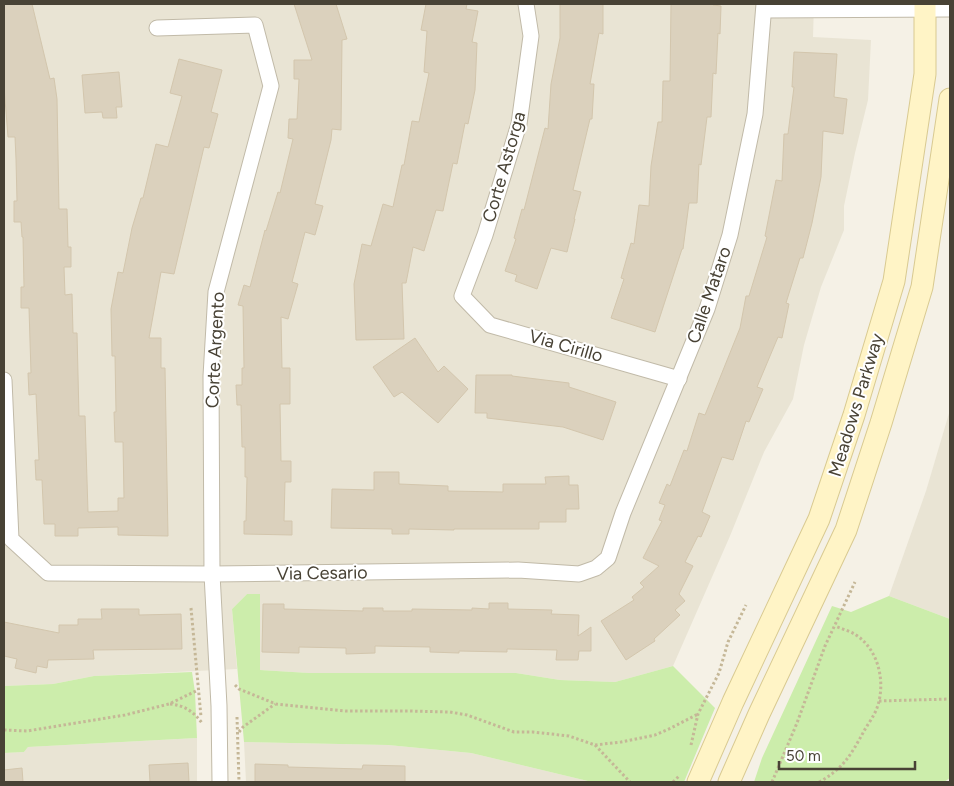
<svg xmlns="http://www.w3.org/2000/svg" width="954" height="786" viewBox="0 0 954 786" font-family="Figtree,sans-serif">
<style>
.residential{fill:#e9e4d4}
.green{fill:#ccedab}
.building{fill:#dbd1bd;stroke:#d3c6ad}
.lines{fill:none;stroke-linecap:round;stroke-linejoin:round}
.minor-casing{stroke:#c1baa8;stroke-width:17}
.secondary-casing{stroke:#d9ca91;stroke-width:23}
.path{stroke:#c5b797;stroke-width:3;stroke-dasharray:2.5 2.5;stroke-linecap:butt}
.minor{stroke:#fff;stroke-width:15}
.secondary{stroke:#fff4c6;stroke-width:21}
.labels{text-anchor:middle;stroke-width:4;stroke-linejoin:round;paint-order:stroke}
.street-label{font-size:18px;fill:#484235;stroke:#fff}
</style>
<rect width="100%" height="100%" fill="#f5f1e6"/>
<g class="residential">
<path d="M4 4H814L813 37 871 40 868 100 855 153 844 206V230L821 287 804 345 793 399 764 452 730 536 673 666 615 682 560 680 516 673H309L260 670V594H247L232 609 237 669 94 676 53 684 4 686Z"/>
<path d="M950 410V619L889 596 926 491Z"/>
<path d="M197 738V782H4V753L24 752 28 747Z"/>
<path d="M244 742 388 745 471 753 592 782H246Z"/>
</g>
<g class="green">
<path d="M247 594H260V670L309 673H516L560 680 615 682 673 666 715 708 684 782H592L471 753 388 745 244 742 232 609Z"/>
<path d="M889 596 950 619V778L944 782H754L762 758 832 606 851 612Z"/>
<path d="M192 672 195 692 197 738 28 747 24 752 4 753V686L53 684 94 676Z"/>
</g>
<g class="building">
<path d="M4 4H32L50 79 54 78 57 99 59 209H67L68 247H71V267H64L65 295 72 294 73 333H77L79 416H85L88 512 118 511V498H124L123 442H115L114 412H116L115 356H112L111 309 118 272 123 273 132 228 141 198H143L156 144 168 147 182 96 170 93 179 59 222 70 211 112 218 114 209 148 204 147 174 274 161 272 149 338H161V368H165L168 536 118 535V527L78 528V536H55V524H44L42 480H36L35 460H39L36 394 29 395 28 373H31L29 308H21V287H24L23 237H22L21 222H14V201H17L16 159 15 137H8L4 87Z"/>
<path d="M294 4H336L347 39 342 40 341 130 332 129 331 140 315 204 323 206 315 235 305 232 292 282 298 284 288 319 281 317 282 368H290V404H280L281 461H291V482H285L284 521H292V535L244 534V521H246L247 477H245V447H242L241 405H237L236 385H242V368H244L243 306 238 305 244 285 250 287 265 230 266 231 278 192 280 193 293 139 288 138 289 119H297L299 79H294V60H312Z"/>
<path d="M426 4H467L466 9 478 11 472 42 477 43 475 90 468 124 465 123 457 164 453 163 443 211 436 210 424 251 413 247 406 283H402L404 339 356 340 354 284 362 244 371 246 383 204 393 207 402 165H404L412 121 419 122 429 73 424 72 427 31 421 30Z"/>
<path d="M560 4H603V34L599 33 590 84H594L592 119H590L573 190 581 192 574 219H575L567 252 551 248 537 289 515 281 517 275 505 271 516 239 514 238 522 209 524 210 545 128 548 129 551 84 560 38Z"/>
<path d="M671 4H713V5L721 6 720 34 718 33 716 74 713 73 711 117H707L701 165 699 164 697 203H689L683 249H682L655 332 611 318 624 279 621 278 631 243 634 244 639 205 649 206 651 166 658 122H662L663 81H670Z"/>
<path d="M794 52 837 54 834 97 847 99 843 134 823 131 821 177 812 223 803 258H800L786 303 789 304 782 338 778 337 757 387 763 389 749 422 746 421 733 460 722 457 702 512 710 516 701 537 698 536 685 562 693 566 679 594 685 601 675 610 680 615 654 639 655 641 626 660 601 621 634 600 632 597 644 587 640 583 659 566 643 558 662 521 659 520 665 505 659 503 667 484 670 486 684 450 687 451 699 413 705 415 740 328 746 296H749L767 237 765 236 776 180 782 181 784 134H788L794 87H792Z"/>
<path d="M119 72 122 107H116L117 118H103L102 112 85 113 82 75Z"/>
<path d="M415 338 438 372 444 366 468 389 438 423 402 392 394 397 373 367Z"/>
<path d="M476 375H512V376L569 383V387L616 402 603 440 563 427 487 418V413H475Z"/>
<path d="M374 472H399V484L448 486V491L503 492V484H546L545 477 569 476V485H578L579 509H566V522H539V529H454V530L409 529V534H392V529L331 528 332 489 374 490Z"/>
<path d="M489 603H508V609L552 610 551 614 579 615 578 636 591 627V651H579L578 660H556L557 650 507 649V652L459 651V653L430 652V647L375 646V653L346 654V648L299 647V653L262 652 263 604H284V609L363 611V608H383V611H412V609L472 610V608L489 609Z"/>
<path d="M101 609H139V615L181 614 182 649 93 650 94 659 48 660 47 668 37 666 36 673 15 668 17 659 4 656V622L59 633V625H78V619H102Z"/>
<path d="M188 763 189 782H150L149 765Z"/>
<path d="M255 764 288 765V767L362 769 363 765 405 766V782H255Z"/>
<path d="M22 768 23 782H4V770Z"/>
</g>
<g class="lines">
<defs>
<g id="minor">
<path d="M526 4 531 36 519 124 485 235 462 296 490 325 679 379"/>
<path d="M764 10 950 9"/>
<path d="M157 28 255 25 271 86 216 292 211 376 212 574 219 706 220 782"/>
<path d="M4 380 11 539 48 573 212 574 518 570 579 574 596 568 608 558 623 513 707 309 730 235 755 114 764 4"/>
</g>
<g id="secondary">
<path d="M698 782 733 702 819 519 854 415 894 281 925 74V4"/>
<path d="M729 782 759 714 846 530 881 423 922 287 950 99"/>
</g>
</defs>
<use href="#minor" class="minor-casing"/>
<use href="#secondary" class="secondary-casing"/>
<g class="path">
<path d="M191 608 201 717"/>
<path d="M235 685 239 689 276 704 346 711H409L450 712 467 715 514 732H533L569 736 595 745 621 742 655 735 671 728 698 714"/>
<path d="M879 701 950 699"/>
<path d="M170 704C184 705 194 712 202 723"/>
<path d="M237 717 239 782"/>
<path d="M4 730 27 731 125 715 169 704 198 690"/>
<path d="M239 732 243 727 275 704"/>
<path d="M595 745 630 782"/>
<path d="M691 745 698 714 719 673 728 642 746 605"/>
<path d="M673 782 679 776"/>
<path d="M772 782 797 723 825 646 855 582"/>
<path d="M819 782C843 769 851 755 864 731 868 724 874 716 877 708 886 683 879 650 856 635 850 631 842 629 835 626"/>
</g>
<use href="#minor" class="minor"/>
<use href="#secondary" class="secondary"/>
</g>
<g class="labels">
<g class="street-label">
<text transform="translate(504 167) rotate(-74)" y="6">Corte Astorga</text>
<text transform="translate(709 295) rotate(-71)" y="6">Calle Mataro</text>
<text transform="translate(566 346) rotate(16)" y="6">Via Cirillo</text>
<text transform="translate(215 350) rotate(-87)" y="6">Corte Argento</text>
<text transform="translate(856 405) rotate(-73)" y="6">Meadows Parkway</text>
<text transform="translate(322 573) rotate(-1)" y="6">Via Cesario</text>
</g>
</g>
<rect width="954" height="786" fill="none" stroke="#484235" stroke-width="10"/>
<path d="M779 761v8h136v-8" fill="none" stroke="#484235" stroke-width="2.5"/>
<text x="786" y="761" font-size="15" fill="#484235" stroke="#ffffff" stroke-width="4" paint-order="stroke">50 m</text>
</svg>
